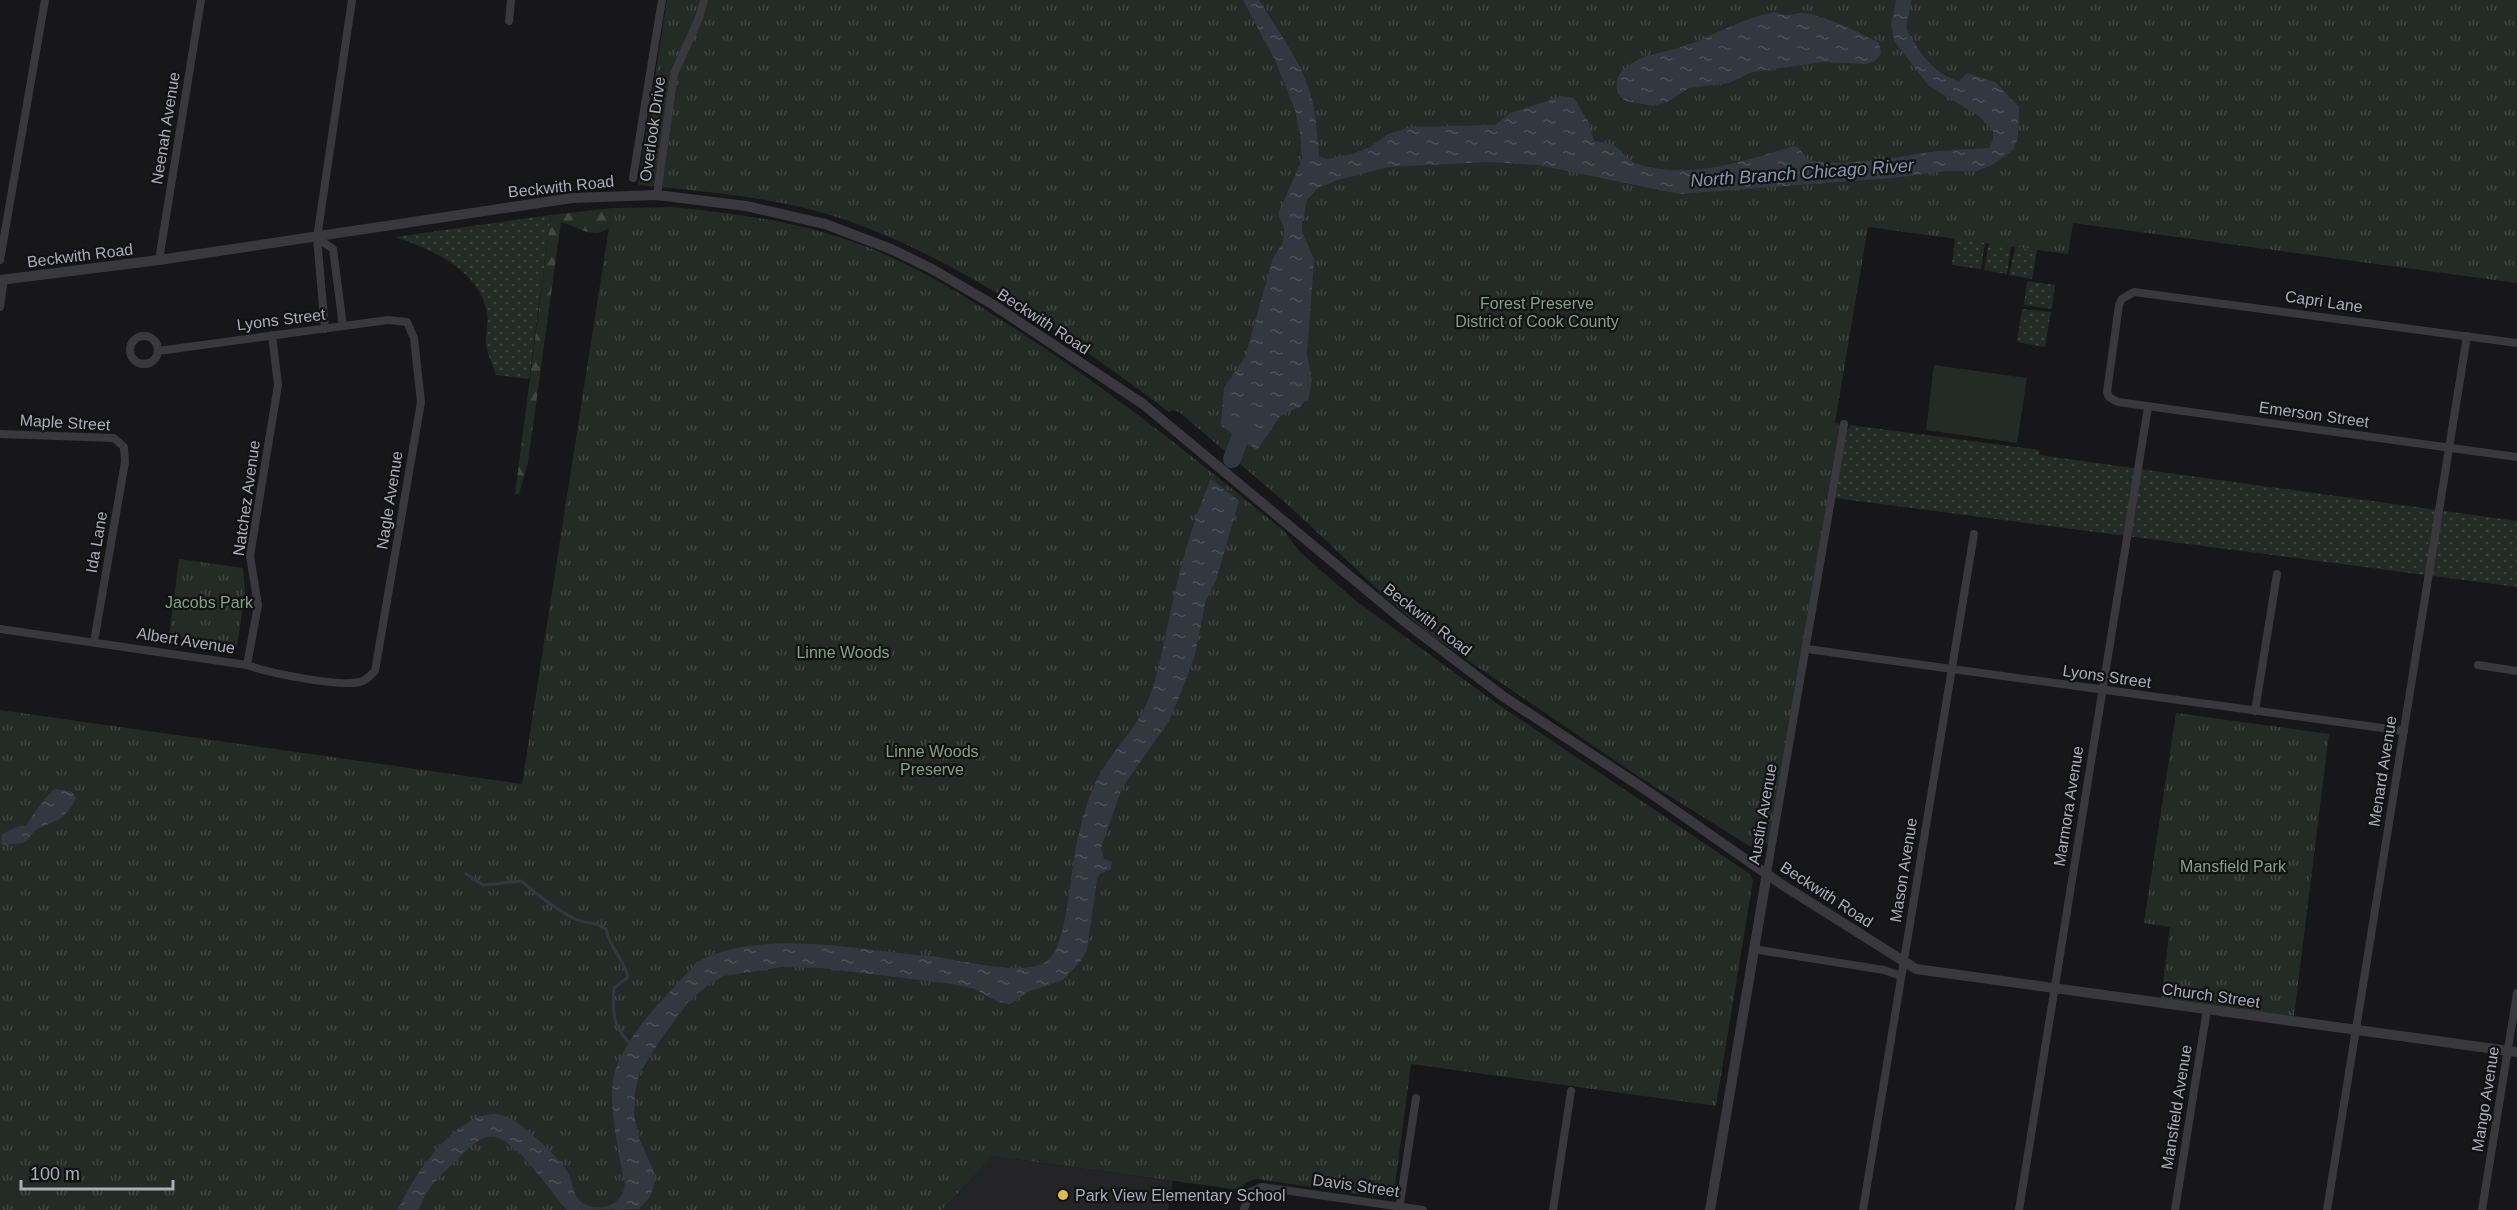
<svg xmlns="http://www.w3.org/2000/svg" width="2517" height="1210" viewBox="0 0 2517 1210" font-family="Helvetica,sans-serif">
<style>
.built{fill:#242326}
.grass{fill:url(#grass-dots)}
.forest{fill:url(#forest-firs)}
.park{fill:url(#park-tufts)}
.pitch{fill:#242a25}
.water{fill:url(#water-ripples)}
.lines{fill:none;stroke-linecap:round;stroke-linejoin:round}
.stream{stroke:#323840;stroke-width:3}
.river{stroke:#323840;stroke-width:18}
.minor{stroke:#39393d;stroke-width:8}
.tertiary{stroke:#39393d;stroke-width:10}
.poi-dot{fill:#ddbd4b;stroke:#121214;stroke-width:2}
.labels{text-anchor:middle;stroke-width:4.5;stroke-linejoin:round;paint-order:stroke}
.street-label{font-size:16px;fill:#abadb7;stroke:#121214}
.park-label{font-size:16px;fill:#84a089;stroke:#121214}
.poi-label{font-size:16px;fill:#abadb7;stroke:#121214;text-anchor:start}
.water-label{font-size:18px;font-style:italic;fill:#8697ae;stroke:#121214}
</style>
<defs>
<pattern id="grass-dots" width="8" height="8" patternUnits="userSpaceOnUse" patternTransform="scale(1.5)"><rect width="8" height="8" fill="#242a25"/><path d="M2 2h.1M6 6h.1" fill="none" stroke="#414642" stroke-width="1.8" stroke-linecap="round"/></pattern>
<pattern id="forest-firs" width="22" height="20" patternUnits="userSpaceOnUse" patternTransform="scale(1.5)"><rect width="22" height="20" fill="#242a25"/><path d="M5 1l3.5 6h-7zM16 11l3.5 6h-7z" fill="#414642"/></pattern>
<pattern id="park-tufts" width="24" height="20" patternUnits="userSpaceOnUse" patternTransform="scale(1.5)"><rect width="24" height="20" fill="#242a25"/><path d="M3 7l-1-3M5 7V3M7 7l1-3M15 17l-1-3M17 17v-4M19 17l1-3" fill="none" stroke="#414642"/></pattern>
<pattern id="water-ripples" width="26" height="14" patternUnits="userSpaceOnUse" patternTransform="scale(1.5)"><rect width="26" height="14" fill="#323840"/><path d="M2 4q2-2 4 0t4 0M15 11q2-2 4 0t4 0" fill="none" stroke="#4d5259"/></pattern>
</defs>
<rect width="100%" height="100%" fill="#171719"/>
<path class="built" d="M993 1156 1173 1181 1168 1210H942Z"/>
<g class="grass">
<path d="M551 215 529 379 496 375C493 365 487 354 486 344 485 334 489 323 487 312 479 270 432 249 395 237Z"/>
<path d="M1955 238 1985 243 1981 269 1952 265Z"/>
<path d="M1989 243 2011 246 2007 274 1984 270Z"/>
<path d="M2015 247 2037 250 2032 279 2009 275Z"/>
<path d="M2027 281 2055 285 2052 309 2024 305Z"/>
<path d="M2022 309 2051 312 2045 347 2017 342Z"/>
<path d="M1850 425 2039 450V455L2517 521V587L1835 498 1846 432Z"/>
</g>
<path class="forest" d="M612 208 609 228C593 240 578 227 561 222L528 462 519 494H515L551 215Z"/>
<g class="park">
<path d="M667 0H2517V283L2073 223 2068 254 1868 227 1835 423 1840 424 1769 842 1759 852 1639 777 1428 633 1388 599 1288 505 1179 412 1172 410 1169 412C1070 338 965 263 849 221 781 197 708 192 638 185Z"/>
<path d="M671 207C736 213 801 222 862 245 915 265 962 294 1009 325 1107 387 1195 458 1284 531L1300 552 1356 601 1499 705 1750 874 1753 880 1716 1106 1411 1064 1394 1193 1388 1198 1256 1179 1245 1183 1240 1190 993 1156 942 1210H0V710L522 784 612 208Z"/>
<path d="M179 559 243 568 245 593 237 646 169 637Z"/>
<path d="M2176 713 2329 734 2294 1016 2161 998 2170 927 2144 923Z"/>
</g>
<path class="pitch" d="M1934 365 2027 378 2017 443 1926 430Z"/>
<g class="water">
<path d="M1243 0H1259C1279 33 1303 63 1312 100 1317 119 1317 138 1319 156L1327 159 1352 154 1370 147 1388 134 1411 127 1495 125 1510 113 1563 96 1574 98 1589 123 1594 141C1601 142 1610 143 1616 147 1624 152 1628 162 1637 164 1691 180 1742 162 1794 146L1798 147 1809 161 1841 163 1894 158 1937 151 1989 148 1993 140V131L1979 116 1929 86 1894 41 1891 24 1896 0H1912L1906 27C1915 48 1935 76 1959 81L1967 73 1995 82 2019 107 2018 138 2013 150 1992 165 1977 171H1946L1893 178 1679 194 1538 165 1489 162 1389 167 1338 180 1318 188 1307 200 1302 224V231L1314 260 1307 354 1312 380 1309 396 1300 407 1281 415 1257 450 1221 426 1224 388 1245 357 1273 258 1283 242 1284 228 1278 214 1302 159 1300 133 1295 110 1275 60Z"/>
<path d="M1775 12C1784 18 1793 13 1803 13 1819 14 1865 34 1879 43L1881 54 1875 61 1866 64 1824 62 1752 72 1729 83 1689 88 1669 101 1653 106 1626 101 1618 94C1614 82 1618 73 1628 66 1644 53 1665 53 1684 46 1715 35 1742 18 1775 12Z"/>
<path d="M1211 479 1239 501 1216 580 1206 600 1195 655 1186 680 1169 721 1122 788 1101 848 1104 859 1112 862 1111 869 1100 874 1097 879 1087 950 1080 962 1063 980 1028 992 1010 1004 998 1002 975 989 952 984 821 968 782 967 724 976 708 985 689 1001 659 1042 639 1074 635 1093 634 1115 639 1138 654 1172 655 1181 650 1197 639 1209 567 1210C551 1194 512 1130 487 1137 475 1140 466 1151 458 1159 439 1177 428 1185 419 1210H398C412 1177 454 1115 494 1114 515 1113 553 1153 565 1168 573 1178 571 1192 580 1201 588 1208 601 1209 610 1205 617 1202 623 1196 624 1189 626 1181 622 1174 621 1166 617 1142 609 1104 613 1080 622 1035 668 996 697 962 765 927 857 951 929 956 957 958 1027 980 1049 959 1068 942 1070 873 1076 846 1083 817 1090 786 1108 761 1120 743 1137 726 1146 705 1160 673 1164 639 1172 605 1181 563 1194 518 1211 479Z"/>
<path d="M55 789 71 791 76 798C65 822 56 819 36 830 30 833 30 840 23 843L1 845 2 834 19 826H26C32 816 46 795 55 789Z"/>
</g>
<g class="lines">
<path class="stream" d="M466 874 483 885 521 881C538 895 555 909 575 919 586 924 596 921 606 929 610 949 623 957 628 977L614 988C612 1013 613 1029 633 1046"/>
<path class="river" d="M1232 459 1248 417"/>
<g class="minor">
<path d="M509 21 511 0"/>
<path d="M633 178 662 0"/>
<path d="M657 195 674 74 699 18 704 0"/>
<path d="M317 238 333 249 343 326"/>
<path d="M0 260 45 0"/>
<path d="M159 260 201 0"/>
<path d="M0 307 4 279"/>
<path d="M325 329 317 238 352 0"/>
<circle cx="144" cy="350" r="14"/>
<path d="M2517 343 2134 292 2122 299 2119 305 2107 392 2109 397 2118 402 2517 457"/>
<path d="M0 434 114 438 124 447 125 462 94 642"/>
<path d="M0 629 247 665C268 673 338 687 360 682 367 680 370 676 375 671L421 402 414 338 407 322 388 320 158 351"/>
<path d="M1807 649 2404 731"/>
<path d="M247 665 258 605 250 556 278 385 272 335"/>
<path d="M2478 665 2517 671"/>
<path d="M2255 711 2277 574"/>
<path d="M1767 873 1844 424"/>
<path d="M1753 949 1884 970 1901 976"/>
<path d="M1244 1210 1250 1192 1262 1187 1423 1210"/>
<path d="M1399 1210 1416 1098"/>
<path d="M1553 1210 1571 1091"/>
<path d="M1863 1210 1974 534"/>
<path d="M2019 1210 2148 407"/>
<path d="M2175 1210 2207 1009"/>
<path d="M2327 1210 2467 336"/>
<path d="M2482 1210 2517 993"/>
</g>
<g class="tertiary">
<path d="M0 280 159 260 572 198 657 195 746 206 825 224 891 249 932 269 992 304 1143 404 1405 622 1504 697 1646 790 1781 884 1916 969 2517 1052"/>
<path d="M1710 1210 1767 873"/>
</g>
</g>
<circle class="poi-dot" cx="1063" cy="1195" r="6"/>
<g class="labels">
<g class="street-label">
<text transform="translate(165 128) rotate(-81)" y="6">Neenah Avenue</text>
<text transform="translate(652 129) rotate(-82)" y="6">Overlook Drive</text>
<text transform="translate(561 186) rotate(-6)" y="6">Beckwith Road</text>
<text transform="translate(80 255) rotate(-7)" y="6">Beckwith Road</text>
<text transform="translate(2324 301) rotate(8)" y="6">Capri Lane</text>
<text transform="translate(281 319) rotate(-7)" y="6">Lyons Street</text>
<text transform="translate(1044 321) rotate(33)" y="6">Beckwith Road</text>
<text transform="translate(2314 414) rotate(8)" y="6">Emerson Street</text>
<text transform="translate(65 422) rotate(3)" y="6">Maple Street</text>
<text transform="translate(246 498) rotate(-82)" y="6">Natchez Avenue</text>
<text transform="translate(389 500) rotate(-81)" y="6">Nagle Avenue</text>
<text transform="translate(96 542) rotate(-80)" y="6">Ida Lane</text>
<text transform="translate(1428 619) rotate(38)" y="6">Beckwith Road</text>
<text transform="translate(186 640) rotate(9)" y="6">Albert Avenue</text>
<text transform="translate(2107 676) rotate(8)" y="6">Lyons Street</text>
<text transform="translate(2382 771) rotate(-81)" y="6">Menard Avenue</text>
<text transform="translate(2068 806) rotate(-81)" y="6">Marmora Avenue</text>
<text transform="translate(1762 814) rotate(-80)" y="6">Austin Avenue</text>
<text transform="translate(1903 870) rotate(-81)" y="6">Mason Avenue</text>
<text transform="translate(1827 894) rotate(33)" y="6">Beckwith Road</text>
<text transform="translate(2211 995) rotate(8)" y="6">Church Street</text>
<text transform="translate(2485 1099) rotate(-81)" y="6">Mango Avenue</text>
<text transform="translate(2176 1107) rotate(-81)" y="6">Mansfield Avenue</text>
<text transform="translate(1356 1185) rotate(8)" y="6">Davis Street</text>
</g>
<g class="park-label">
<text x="1537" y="309">Forest Preserve<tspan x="1537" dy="18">District of Cook County</tspan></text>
<text x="209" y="608">Jacobs Park</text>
<text x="843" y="658">Linne Woods</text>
<text x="932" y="757">Linne Woods<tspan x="932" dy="18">Preserve</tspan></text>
<text x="2233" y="872">Mansfield Park</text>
</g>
<g class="poi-label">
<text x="1075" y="1201">Park View Elementary School</text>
</g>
<g class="water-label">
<text transform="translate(1802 173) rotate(-4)" y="6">North Branch Chicago River</text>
</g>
</g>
<path d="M21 1180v9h152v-9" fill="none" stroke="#abadb7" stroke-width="3"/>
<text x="30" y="1180" font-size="18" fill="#abadb7" stroke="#121214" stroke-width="4.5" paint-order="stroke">100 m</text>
</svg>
